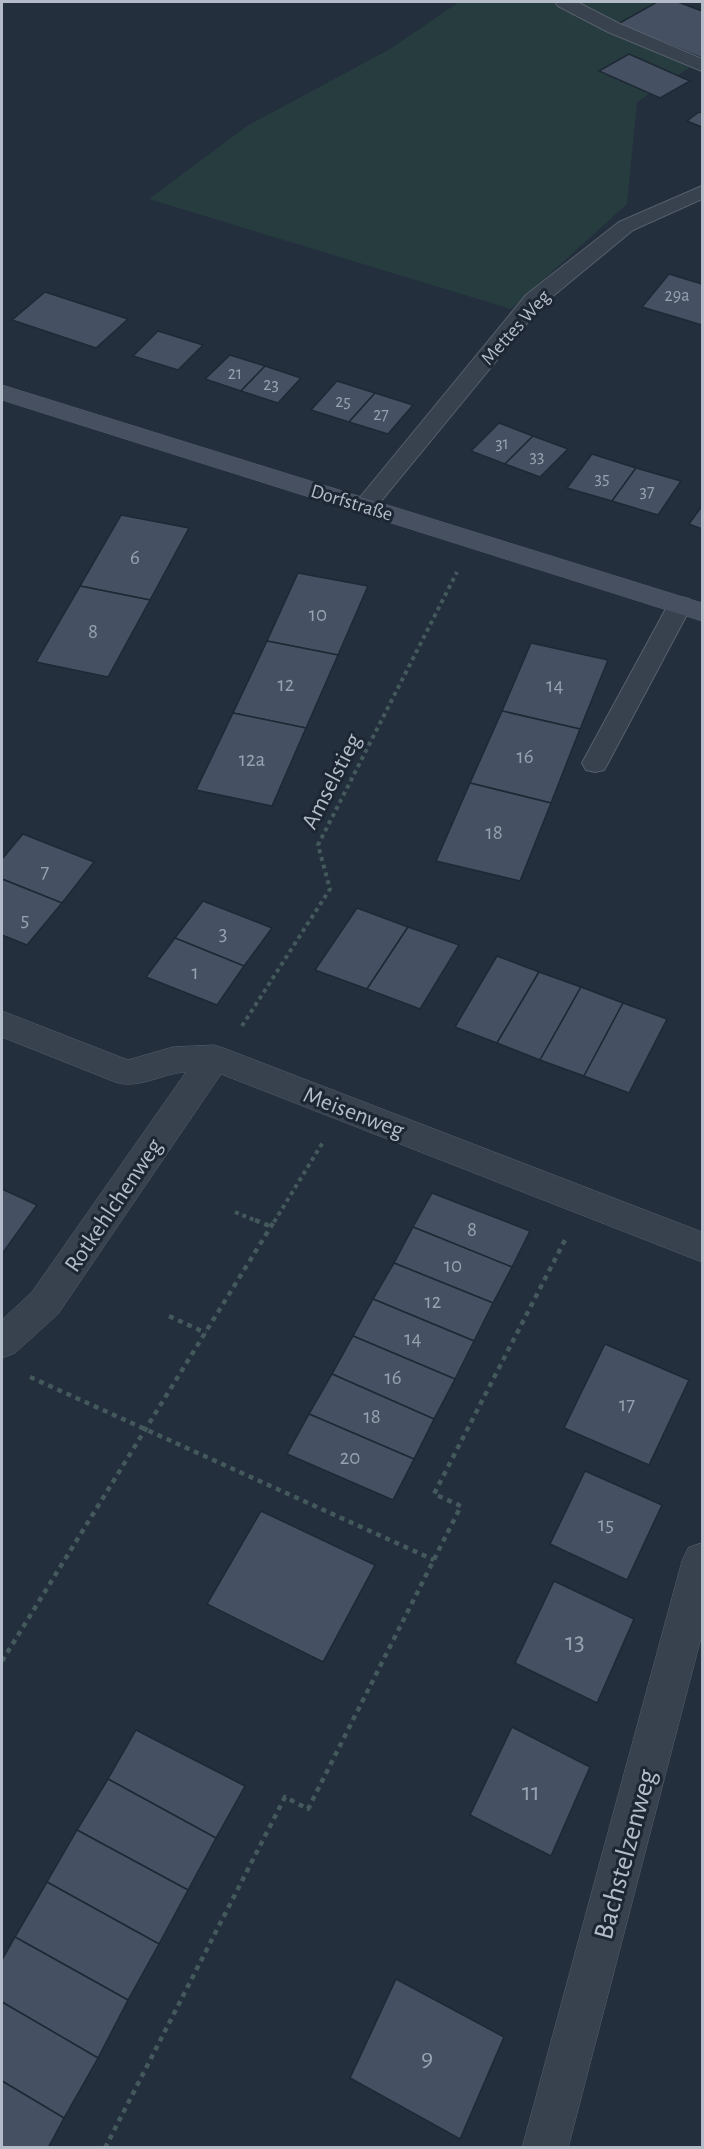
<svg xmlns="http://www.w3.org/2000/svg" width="704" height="2149" viewBox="0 0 704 2149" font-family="'Alegreya Sans',sans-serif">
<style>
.green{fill:#263c3f}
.building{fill:#455162;stroke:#1f2835;stroke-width:1.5}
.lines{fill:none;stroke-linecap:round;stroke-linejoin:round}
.lane-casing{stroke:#565f6c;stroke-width:2}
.street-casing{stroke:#565f6c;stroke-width:1}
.secondary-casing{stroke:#565f6c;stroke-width:1}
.path-far1{stroke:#44595c;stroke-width:4;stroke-dasharray:4 4;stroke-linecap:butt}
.path{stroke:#44595c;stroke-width:4.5;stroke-dasharray:5 5;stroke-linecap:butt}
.lane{fill:#38414e;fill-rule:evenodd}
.street{fill:#38414e;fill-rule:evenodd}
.secondary{fill:#465061;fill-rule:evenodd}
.labels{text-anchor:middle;stroke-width:6;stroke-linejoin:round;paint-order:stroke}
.far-number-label{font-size:18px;fill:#98a1af}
.far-street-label{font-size:20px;fill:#b4bcc9;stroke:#1d2633}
.number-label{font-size:21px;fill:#98a1af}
.street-label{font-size:24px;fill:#b4bcc9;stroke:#1d2633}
.near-number-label{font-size:26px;fill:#98a1af}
.near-street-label{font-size:28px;fill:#b4bcc9;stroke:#1d2633}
</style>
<rect width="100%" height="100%" fill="#242f3e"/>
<path class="green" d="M459 2H683L650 28 698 62 637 102 627 204 511 309 149 199 247 126 390 49Z"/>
<g class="building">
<path d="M657 2H678L702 11V58L618 24Z"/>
<path d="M629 54 690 81 660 98 599 71Z"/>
<path d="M699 112 702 113V127L687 121Z"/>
<path d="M669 274 702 284V325L642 307Z"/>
<path d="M45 292 128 319 96 348 12 320Z"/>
<path d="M158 331 203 345 178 370 133 356Z"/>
<path d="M230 355 265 366 241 391 205 379Z"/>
<path d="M265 366 301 378 278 403 241 391Z"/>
<path d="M337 381 375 393 349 422 311 410Z"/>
<path d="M375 393 413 405 388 434 349 422Z"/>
<path d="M499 423 533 436 505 464 471 451Z"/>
<path d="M533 436 568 449 540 477 505 464Z"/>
<path d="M592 454 636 468 612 501 567 488Z"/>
<path d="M636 468 681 481 658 515 612 501Z"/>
<path d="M702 506V529L689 524Z"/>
<path d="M121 515 189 528 150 600 80 586Z"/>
<path d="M298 573 368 586 338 655 267 641Z"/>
<path d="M80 586 150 600 108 677 36 662Z"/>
<path d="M267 641 338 655 306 728 233 713Z"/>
<path d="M531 643 608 660 580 729 502 711Z"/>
<path d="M502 711 580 729 551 803 470 783Z"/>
<path d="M233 713 306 728 272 806 196 790Z"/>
<path d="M470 783 551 803 520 881 436 861Z"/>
<path d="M23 834 94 862 62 903 2 879V859Z"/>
<path d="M2 879 62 903 27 945 2 935Z"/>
<path d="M203 901 272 928 244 966 175 938Z"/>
<path d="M357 908 408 927 367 989 315 970Z"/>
<path d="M408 927 459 945 420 1009 367 989Z"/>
<path d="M175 938 244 966 217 1005 146 977Z"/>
<path d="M497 956 539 972 497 1043 455 1027Z"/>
<path d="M539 972 581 987 540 1060 497 1043Z"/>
<path d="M581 987 623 1003 584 1076 540 1060Z"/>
<path d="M623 1003 667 1019 629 1093 584 1076Z"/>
<path d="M2 1189 37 1205 2 1254Z"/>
<path d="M432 1193 530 1231 512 1267 413 1227Z"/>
<path d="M413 1227 512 1267 493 1303 394 1263Z"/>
<path d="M394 1263 493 1303 474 1341 373 1299Z"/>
<path d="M373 1299 474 1341 455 1379 353 1336Z"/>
<path d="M353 1336 455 1379 434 1419 332 1374Z"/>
<path d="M605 1344 689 1380 649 1465 564 1428Z"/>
<path d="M332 1374 434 1419 414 1459 309 1414Z"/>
<path d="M309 1414 414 1459 393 1500 287 1454Z"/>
<path d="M585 1471 662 1505 627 1580 550 1544Z"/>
<path d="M261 1511 375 1565 323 1662 207 1604Z"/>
<path d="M554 1581 634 1619 597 1703 515 1663Z"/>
<path d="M512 1727 590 1767 551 1856 470 1815Z"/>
<path d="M136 1730 245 1786 216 1838 108 1779Z"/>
<path d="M108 1779 216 1838 188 1890 77 1830Z"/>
<path d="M77 1830 188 1890 159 1944 47 1882Z"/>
<path d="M47 1882 159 1944 128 2000 15 1937Z"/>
<path d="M15 1937 128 2000 98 2058 2 2002V1960Z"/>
<path d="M396 1979 504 2037 460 2139 350 2078Z"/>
<path d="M2 2002 98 2058 64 2118 2 2081Z"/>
<path d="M2 2081 64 2118 48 2148H2Z"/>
</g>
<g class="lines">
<defs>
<g id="lane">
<path d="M555 2H577L620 24 702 59V71L608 32 558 6Z"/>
<path d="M702 186V199L633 230 542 305 373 511 365 513 357 511 353 506 357 501 526 295 619 222Z"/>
<path d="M680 597 689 599 692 605 608 763 604 770 595 772 586 770 582 763 668 605 671 599Z"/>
</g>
<g id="street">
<path d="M2 1011 128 1060 173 1047 214 1045 226 1049 702 1232V1262L221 1074 58 1314 15 1353 2 1358V1320L32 1292 186 1072C163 1073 138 1090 115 1082L2 1037Z"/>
<path d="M702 1543V1634L568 2148H522L682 1561 688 1548Z"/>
</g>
<path id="secondary" d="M2 385 702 603V621L2 400Z"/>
</defs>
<use href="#lane" class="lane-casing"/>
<use href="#street" class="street-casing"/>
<use href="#secondary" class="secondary-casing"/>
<g class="path-far1">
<path d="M242 1026 330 889 318 845 457 572"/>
<path d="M235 1212 259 1222"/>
<path d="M274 1222 323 1142"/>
</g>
<g class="path">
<path d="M255 1220 272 1227"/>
<path d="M169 1316 206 1333"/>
<path d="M30 1377 434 1560"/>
<path d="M2 1661 275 1220"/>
<path d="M105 2148 285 1797 308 1809 461 1506 434 1494 566 1238"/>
</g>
<use href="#lane" class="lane"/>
<use href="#street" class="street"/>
<use href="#secondary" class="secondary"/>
</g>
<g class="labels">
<g class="far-number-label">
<text x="677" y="301">29a</text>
<text x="235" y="379">21</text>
<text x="271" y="390">23</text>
<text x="343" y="407">25</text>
<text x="381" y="420">27</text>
<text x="502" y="449">31</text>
<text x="537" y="462">33</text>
<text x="602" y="484">35</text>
<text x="647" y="497">37</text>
</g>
<g class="far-street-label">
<text transform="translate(515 327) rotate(-48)" y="7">Mettes Weg</text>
<text transform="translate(352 502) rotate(17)" y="7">Dorfstraße</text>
</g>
<g class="number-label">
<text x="135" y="564">6</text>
<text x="318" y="621">10</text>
<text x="93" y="638">8</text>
<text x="286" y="691">12</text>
<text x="555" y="692">14</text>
<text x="525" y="763">16</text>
<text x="252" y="766">12a</text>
<text x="494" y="839">18</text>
<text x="45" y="878">7</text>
<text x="25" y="926">5</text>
<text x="223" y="940">3</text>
<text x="195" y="979">1</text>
<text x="472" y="1236">8</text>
<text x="453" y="1272">10</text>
<text x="433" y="1308">12</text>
<text x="413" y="1345">14</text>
<text x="393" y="1384">16</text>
<text x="627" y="1411">17</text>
<text x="372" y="1423">18</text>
<text x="350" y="1464">20</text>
<text x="606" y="1531">15</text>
</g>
<g class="street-label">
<text transform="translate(331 781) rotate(-63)" y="8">Amselstieg</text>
<text transform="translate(354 1112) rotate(21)" y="8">Meisenweg</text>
<text transform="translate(113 1205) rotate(-56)" y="8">Rotkehlchenweg</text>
</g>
<g class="near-number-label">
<text x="575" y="1650">13</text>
<text x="531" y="1800">11</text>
<text x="427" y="2066">9</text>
</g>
<g class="near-street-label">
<text transform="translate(624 1854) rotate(-75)" y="10">Bachstelzenweg</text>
</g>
</g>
<rect width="704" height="2149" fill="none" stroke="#b4bcc9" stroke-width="6"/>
</svg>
